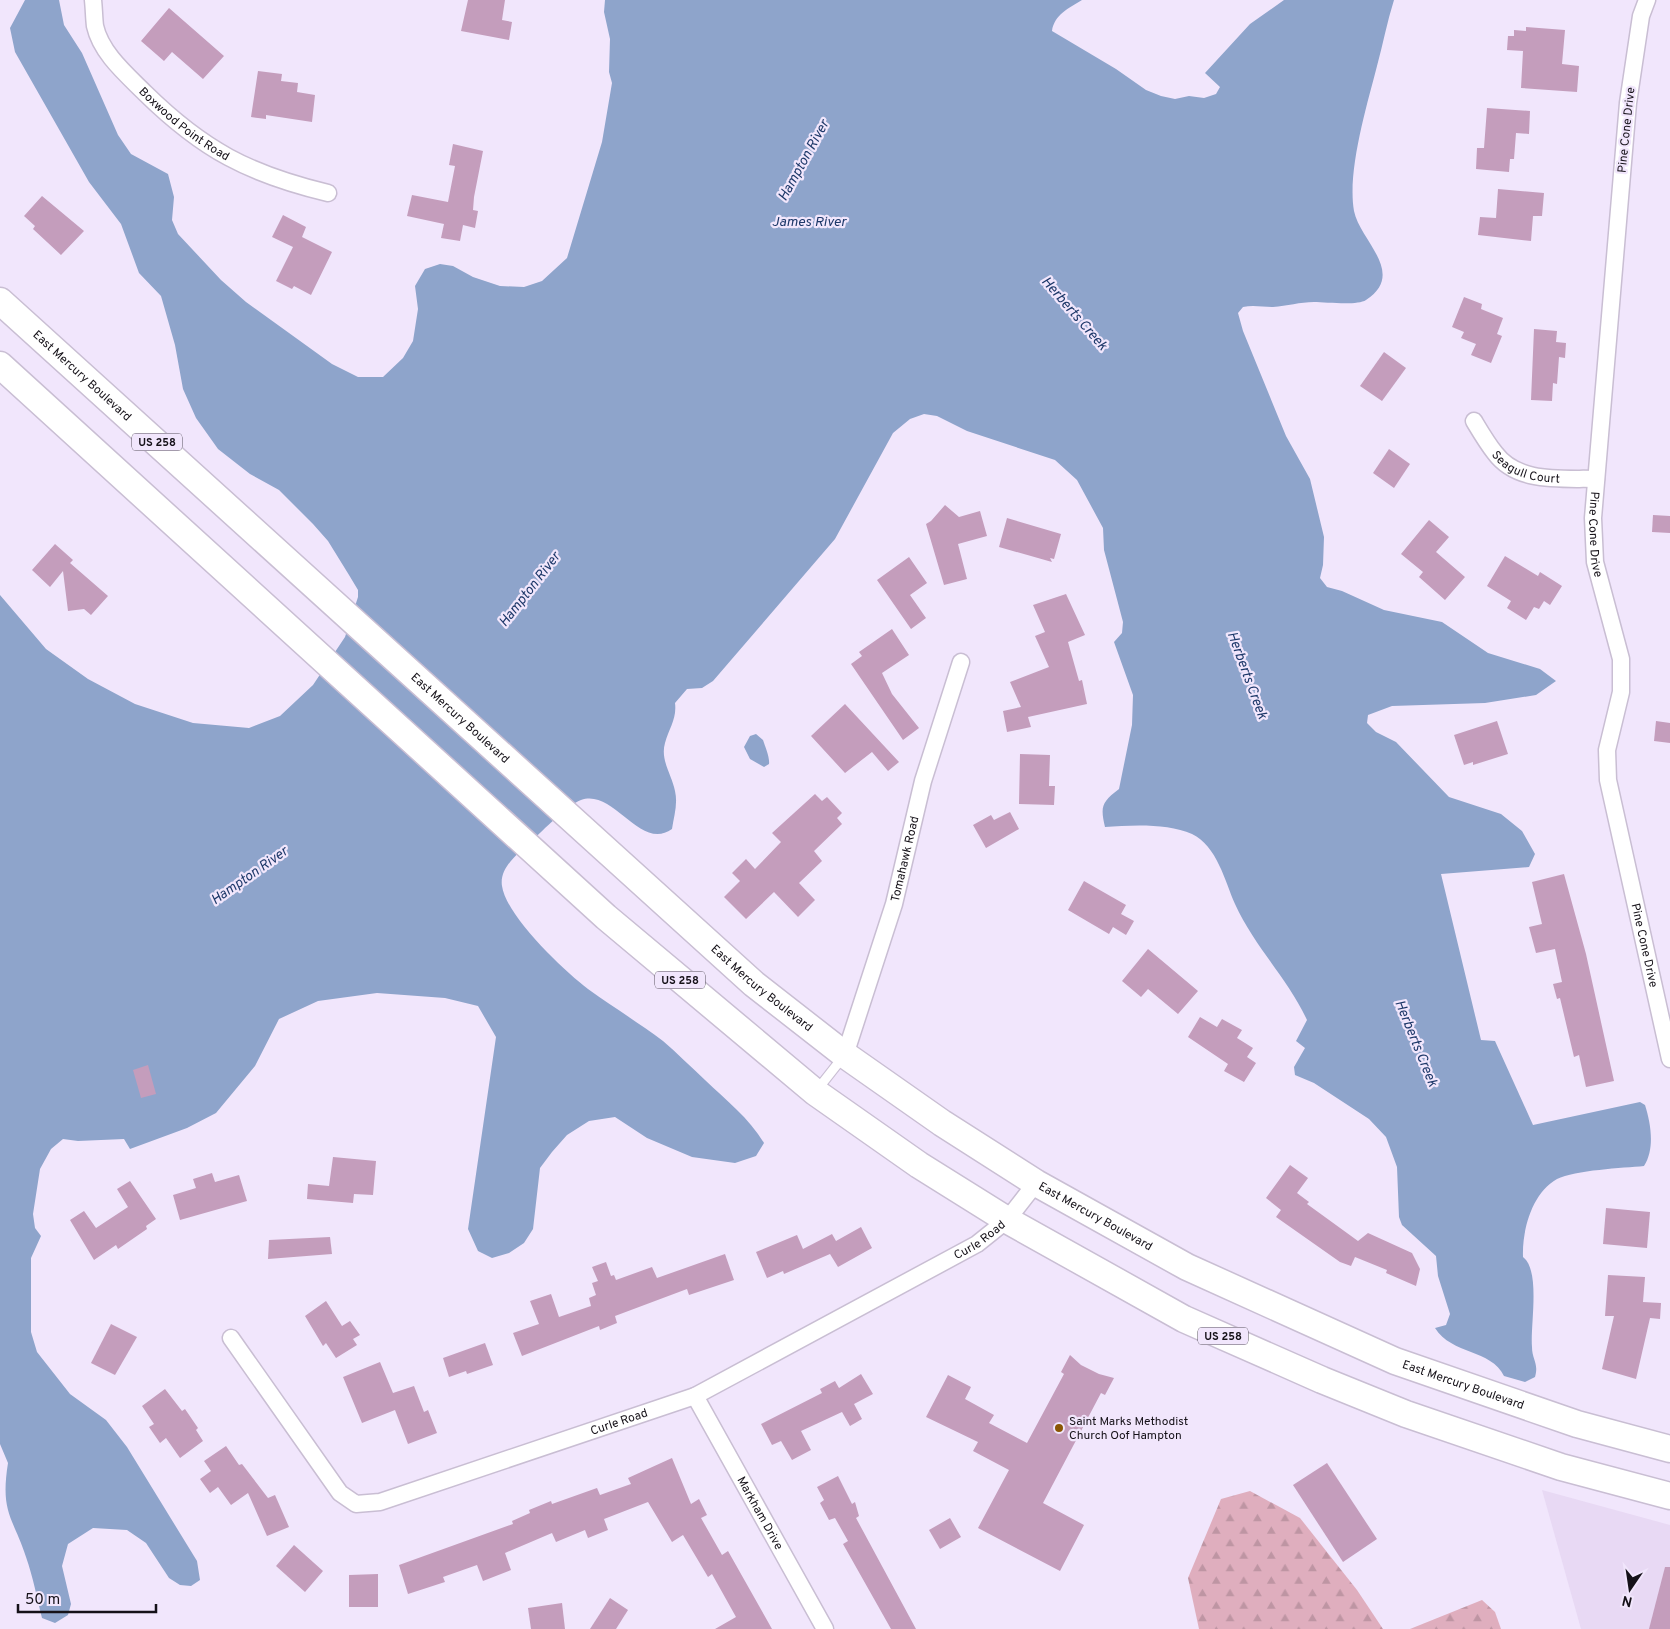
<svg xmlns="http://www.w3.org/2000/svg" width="1670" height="1629" viewBox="0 0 1670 1629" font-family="Overpass,sans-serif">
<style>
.built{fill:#e8d9f4}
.forest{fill:url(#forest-firs)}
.water{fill:#8ea4cb}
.building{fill:#c49dbc}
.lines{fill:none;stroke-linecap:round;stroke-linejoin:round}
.lane-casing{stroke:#c9bed3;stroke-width:11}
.street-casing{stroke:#c9bed3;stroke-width:19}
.primary-casing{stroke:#c9bed3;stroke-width:29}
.lane{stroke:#fff;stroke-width:9}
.street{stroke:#fff;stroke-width:16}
.primary{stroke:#fff;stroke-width:26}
.poi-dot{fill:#8a5603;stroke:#f1e6fc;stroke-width:2}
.labels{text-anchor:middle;stroke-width:4.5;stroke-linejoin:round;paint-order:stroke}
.shield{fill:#f1e6fc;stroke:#57515c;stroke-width:1}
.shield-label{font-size:11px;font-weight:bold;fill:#151118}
.street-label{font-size:12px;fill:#151118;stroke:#f1e6fc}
.poi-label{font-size:12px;fill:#151118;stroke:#f1e6fc;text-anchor:start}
.water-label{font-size:14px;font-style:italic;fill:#1d3869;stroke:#f1e6fc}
</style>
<defs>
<pattern id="forest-firs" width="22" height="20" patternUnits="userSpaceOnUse" patternTransform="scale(1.25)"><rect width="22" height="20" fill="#dfaebe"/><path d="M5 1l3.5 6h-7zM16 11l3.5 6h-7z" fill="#be95a3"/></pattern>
</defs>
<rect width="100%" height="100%" fill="#f1e6fc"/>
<path class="built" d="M1542 1490 1670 1525V1629H1581Z"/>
<g class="forest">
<path d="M1250 1491 1300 1518 1357 1590 1383 1629H1199L1188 1578 1221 1499Z"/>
<path d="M1482 1600 1495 1612 1501 1629H1410Z"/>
</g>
<g class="water">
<path d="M25 0H59L64 25 82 53 118 135 131 154 168 174 174 197 172 220 178 234 221 280 246 302 332 364 358 377H383L403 358 413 341 418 309 415 286 425 269 440 264 453 266 473 277 500 286 524 287 542 281 567 258 602 142 612 83 609 72 610 39 604 12 605 0H1082C1069 8 1054 15 1052 31L1116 69 1146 90 1161 96 1175 99 1189 96 1204 98 1216 94 1220 87 1205 73 1250 24 1284 0H1394C1387 22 1383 44 1377 66 1367 105 1347 171 1354 211 1360 241 1407 273 1366 300 1357 306 1326 302 1314 302 1300 302 1287 306 1273 307 1263 307 1253 305 1243 307L1238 313 1243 331 1286 436 1310 479 1324 537 1323 565 1320 578 1327 587 1342 591 1384 610 1442 622 1488 653 1540 669 1556 681 1536 695 1485 703 1392 706 1368 715 1367 723 1376 732 1396 742 1449 797 1501 814 1522 831 1535 854 1529 867 1441 874 1481 1040 1495 1041 1533 1125 1640 1102 1645 1105C1651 1124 1655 1149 1644 1166 1623 1168 1575 1170 1557 1179 1532 1193 1522 1230 1523 1257 1541 1271 1530 1325 1532 1347 1532 1360 1539 1363 1535 1377L1525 1382 1504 1376C1491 1349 1452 1355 1435 1328L1446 1325 1450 1314 1438 1276 1436 1256 1402 1225 1399 1217 1397 1167 1386 1137 1369 1119 1314 1083 1295 1075 1294 1067 1305 1048 1296 1041 1307 1020C1288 979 1254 946 1235 904 1225 881 1217 846 1192 834 1168 823 1131 825 1105 827 1100 806 1102 802 1119 789L1132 725 1133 695 1114 642 1122 633 1123 622 1104 550 1103 528 1077 480 1055 460 967 431 937 416 924 414 910 419 893 433 835 539 713 681 702 688 687 689 675 703C677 719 669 728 665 743 660 760 672 775 675 791 678 804 674 816 672 829 640 852 614 788 581 800 569 804 542 831 532 841 519 853 499 867 502 886 506 916 564 971 588 989 613 1007 639 1023 663 1041 677 1053 691 1067 705 1080 726 1100 749 1118 764 1143L756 1156 735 1163 692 1157 647 1138 615 1117 589 1121 567 1135 552 1152 540 1168 533 1229 524 1243 509 1253 492 1258 478 1251 468 1229 496 1037 478 1006 445 998 377 993 318 1001 279 1019 255 1066 216 1113 187 1128 130 1149 124 1139 78 1141 63 1139 51 1149 40 1169 33 1214 35 1228 41 1236 31 1258V1332L37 1352 70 1394 106 1420 127 1447 197 1561 200 1580 191 1586 180 1585 169 1578 146 1543 127 1530 93 1528 68 1544 62 1566 71 1604 68 1615 55 1623 42 1618C37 1598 33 1577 26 1557 13 1517 0 1513 8 1463L0 1444V595L46 649 88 679 135 704 193 723 249 728 280 716 313 685 345 637 358 597V590L349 575 328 541 313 524 279 490 250 474 218 449 196 418 183 389 175 345 161 296 139 273 121 224 89 182 15 52 10 28Z"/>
<path d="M756 734 763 740C765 746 770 758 769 764L764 767 750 759 744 747 750 736Z"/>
</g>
<g class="building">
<path d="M468 0H505L502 20 512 22 509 40 461 31Z"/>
<path d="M169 8 224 56 203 79 172 52 164 61 141 41Z"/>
<path d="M1526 27 1565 30 1562 64 1579 66 1577 92 1521 88 1523 51 1507 50 1508 36H1514V30L1526 31Z"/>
<path d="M258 71 282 74 281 81 298 83 297 92 315 95 312 122 266 115V119L251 117Z"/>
<path d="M1487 108 1530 111 1529 134 1516 133 1514 159H1510L1509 172 1476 169 1477 148H1484Z"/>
<path d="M453 144 483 151 474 197 473 210 478 211 475 228 463 225 460 241 441 238 444 224 407 216 412 195 448 202 455 166 449 165Z"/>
<path d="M1498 189 1544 193 1542 216H1533L1531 241 1478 235 1480 217 1496 218Z"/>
<path d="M42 196 84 231 61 255 33 229 35 226 24 216Z"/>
<path d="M283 215 306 227 302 237 332 252 311 295 294 286 292 289 276 281 293 247 272 237Z"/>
<path d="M1464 297 1482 304 1481 309 1503 318 1497 334 1502 336 1491 363 1471 355 1476 344 1461 338 1464 332 1452 327Z"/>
<path d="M1534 329 1557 331 1556 342 1566 343 1565 358 1559 357 1557 384 1553 383 1552 401 1531 400Z"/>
<path d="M1384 352 1406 368 1382 401 1360 386Z"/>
<path d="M1389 449 1410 464 1394 488 1373 473Z"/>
<path d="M945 505 959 517 980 511 987 536 958 544 967 579 944 585 926 524 931 521Z"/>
<path d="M1653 515 1670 516V533L1652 532Z"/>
<path d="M1007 518 1061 534 1054 559 1050 558 1052 562 999 547Z"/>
<path d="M1429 520 1449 537 1436 552 1465 577 1445 600 1419 577 1423 572 1401 554Z"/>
<path d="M55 544 73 560 70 563 108 596 91 615 84 609 68 611 63 571 50 587 32 570Z"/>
<path d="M1505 556 1538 576 1540 572 1562 586 1550 605 1544 601 1539 609 1534 607 1526 620 1507 608 1511 601 1487 586Z"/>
<path d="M909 557 927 583 910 595 926 618 911 629 877 580Z"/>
<path d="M1066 594 1085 635 1068 642 1079 681 1082 680 1087 704 1028 717 1031 727 1007 732 1003 711 1021 707 1010 682 1049 667 1035 636 1045 632 1033 605Z"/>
<path d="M892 629 909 655 882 673 892 694 919 728 903 740 851 664 862 656 859 652Z"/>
<path d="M845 704 899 762 888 771 872 752 845 773 811 736Z"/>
<path d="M1497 721 1508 754 1473 765V762L1464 765 1454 735Z"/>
<path d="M1656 721 1670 723V743L1654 741Z"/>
<path d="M1020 754 1050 755 1049 786H1055L1054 805 1019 804Z"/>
<path d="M815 794 822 801 827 797 842 813 837 818 842 824 814 851 822 861 799 883 815 900 798 917 774 892 746 919 724 897 740 881 732 873 746 859 755 869 781 842 772 833Z"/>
<path d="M1010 812 1019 829 986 848 973 825 991 815 994 820Z"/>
<path d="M1564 874 1586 954 1614 1081 1586 1087 1579 1055 1574 1057 1560 998 1557 999 1553 984 1562 982 1555 949 1536 953 1529 927 1542 924 1532 882Z"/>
<path d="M1084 881 1126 905 1121 914 1134 921 1126 935 1113 927 1109 934 1068 910Z"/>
<path d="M1148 949 1198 991 1178 1014 1148 989 1141 997 1122 981Z"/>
<path d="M1200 1017 1217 1027 1222 1019 1242 1030 1237 1038 1253 1048 1247 1057 1256 1063 1244 1082 1224 1071 1228 1064 1188 1037Z"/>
<path d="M148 1065 156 1094 141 1098 133 1070Z"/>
<path d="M333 1157 376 1161 373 1195 354 1194 353 1203 307 1199 308 1184 329 1186Z"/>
<path d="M1290 1165 1308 1178 1297 1193 1309 1202 1307 1204 1358 1241 1368 1233 1412 1253 1420 1269 1416 1286 1386 1273 1387 1270 1355 1257 1351 1266 1340 1262 1276 1217 1281 1210 1266 1198Z"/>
<path d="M212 1173 215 1182 239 1175 247 1201 180 1220 173 1195 196 1188 193 1179Z"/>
<path d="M130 1181 156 1219 146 1226 147 1229 118 1249 116 1245 94 1260 70 1220 84 1211 96 1228 128 1207 117 1189Z"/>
<path d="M1606 1208 1650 1212 1647 1248 1603 1244Z"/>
<path d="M861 1227 872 1248 838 1267 830 1254 784 1274 783 1271 767 1278 756 1252 797 1235 803 1249 832 1234 836 1241Z"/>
<path d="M330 1237 332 1254 268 1259 269 1240Z"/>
<path d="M725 1254 734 1280 689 1295 687 1289 615 1316 617 1323 600 1330 599 1326 522 1356 513 1333 539 1324 530 1301 551 1294 559 1317 591 1306 589 1298 596 1295 592 1283 598 1281 592 1267 606 1262 611 1276 614 1275 616 1280 652 1267 657 1278Z"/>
<path d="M1608 1275 1645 1277 1643 1302 1661 1303 1660 1319 1650 1318 1636 1379 1602 1369 1614 1316H1605Z"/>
<path d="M326 1301 342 1326 350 1321 360 1335 353 1339 357 1345 336 1358 326 1343 323 1346 305 1316Z"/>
<path d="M111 1324 137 1337 115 1375 91 1363Z"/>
<path d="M485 1343 493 1365 467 1374 466 1371 449 1377 443 1358Z"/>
<path d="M1070 1355 1081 1365 1099 1374 1114 1378 1105 1395 1101 1393 1043 1503 1084 1525 1060 1571 978 1528 1009 1470 973 1451 978 1442 926 1417 948 1375 971 1387 965 1399 994 1415 989 1423 1027 1443 1064 1374 1061 1372Z"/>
<path d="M380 1362 393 1393 414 1386 424 1412 428 1410 437 1433 408 1444 395 1410 362 1423 343 1377Z"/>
<path d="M861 1374 873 1394 854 1404 862 1419 850 1426 842 1412 801 1431 811 1450 792 1460 781 1441 772 1445 761 1424 822 1393 820 1389 835 1381 839 1388Z"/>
<path d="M165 1389 182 1411 185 1409 198 1428 196 1430 203 1441 180 1458 166 1438 160 1443 149 1427 154 1424 142 1406Z"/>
<path d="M226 1446 239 1465 242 1464 268 1498 275 1495 289 1527 267 1536 248 1493 231 1505 218 1487 210 1493 200 1479 211 1471 204 1461Z"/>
<path d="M672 1458 691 1504 699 1499 707 1515 701 1518 722 1555 728 1551 772 1629H715L736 1617 712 1574 708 1577 683 1535 672 1542 648 1502 604 1519 608 1530 588 1538 585 1530 556 1542 552 1533 505 1553 511 1570 483 1581 477 1565 443 1577 445 1582 408 1594 399 1565 513 1524 512 1521 530 1513 529 1510 551 1501 552 1504 597 1488 600 1495 631 1484 628 1478Z"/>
<path d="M1327 1463 1377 1539 1343 1562 1293 1485Z"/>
<path d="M838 1476 852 1504 855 1502 859 1516 856 1518 916 1629H891L843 1544 848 1541 835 1518 829 1520 820 1503 824 1500 817 1487Z"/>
<path d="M950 1518 961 1537 940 1549 929 1530Z"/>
<path d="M294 1545 323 1571 305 1592 276 1566Z"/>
<path d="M1665 1567H1670V1629H1649Z"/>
<path d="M378 1574V1607H349V1575Z"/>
<path d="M610 1598 628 1610 616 1629H590Z"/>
<path d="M562 1603 565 1629H531L528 1608Z"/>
</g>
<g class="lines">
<defs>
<path id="lane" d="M817 1090 843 1057"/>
<g id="street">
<path id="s1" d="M93 0C94 9 94 18 95 26 101 53 126 74 145 93 203 150 249 174 328 193"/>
<path id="s2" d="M1647 0 1641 16 1628 103 1593 518 1595 562 1621 659V692L1607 750 1608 780 1670 1059"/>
<path id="s3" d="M1474 421C1480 431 1487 443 1495 453 1518 484 1562 478 1596 479"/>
<path id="s4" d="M845 1055 894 904 923 781 961 662"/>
<path id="s5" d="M231 1338 340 1493 356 1504 380 1502 695 1396 977 1244 1007 1220 1036 1183"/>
<path id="s6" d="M695 1396 825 1629"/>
</g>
<g id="primary">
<path id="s7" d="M0 301 754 984 845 1055 942 1123 1036 1183 1187 1267 1395 1361 1577 1424 1670 1449"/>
<path d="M0 365 606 917 815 1092 919 1165 1007 1220 1184 1319 1322 1380 1406 1414 1561 1467 1670 1496"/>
</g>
</defs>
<use href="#lane" class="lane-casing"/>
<use href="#street" class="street-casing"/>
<use href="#primary" class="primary-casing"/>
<use href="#lane" class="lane"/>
<use href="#street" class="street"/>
<use href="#primary" class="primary"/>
</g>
<circle class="poi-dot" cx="1059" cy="1428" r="5"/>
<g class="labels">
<g class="shield">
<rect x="132" y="433.5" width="50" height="17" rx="4"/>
<rect x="655" y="971.5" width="50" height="17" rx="4"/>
<rect x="1198" y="1327.5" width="50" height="17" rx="4"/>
</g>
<g class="shield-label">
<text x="157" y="446">US 258</text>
<text x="680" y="984">US 258</text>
<text x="1223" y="1340">US 258</text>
</g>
<g class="street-label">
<text dy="4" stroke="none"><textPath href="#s1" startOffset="161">Boxwood Point Road</textPath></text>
<text transform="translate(1626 130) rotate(-84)" y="4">Pine Cone Drive</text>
<text dy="4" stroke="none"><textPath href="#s7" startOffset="111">East Mercury Boulevard</textPath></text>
<text dy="4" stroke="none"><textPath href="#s3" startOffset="74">Seagull Court</textPath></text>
<text dy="4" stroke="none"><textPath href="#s2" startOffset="538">Pine Cone Drive</textPath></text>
<text dy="4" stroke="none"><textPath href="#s7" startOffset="621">East Mercury Boulevard</textPath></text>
<text dy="4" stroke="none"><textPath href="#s4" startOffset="205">Tomahawk Road</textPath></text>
<text dy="4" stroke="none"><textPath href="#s2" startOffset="958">Pine Cone Drive</textPath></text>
<text dy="4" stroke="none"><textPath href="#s7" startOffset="1026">East Mercury Boulevard</textPath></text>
<text dy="4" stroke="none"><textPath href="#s7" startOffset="1431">East Mercury Boulevard</textPath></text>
<text dy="4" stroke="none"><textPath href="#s5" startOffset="890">Curle Road</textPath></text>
<text dy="4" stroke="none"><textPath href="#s7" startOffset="1836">East Mercury Boulevard</textPath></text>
<text dy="4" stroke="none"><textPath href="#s5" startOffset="485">Curle Road</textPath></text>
<text dy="4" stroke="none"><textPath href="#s6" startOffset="134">Markham Drive</textPath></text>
</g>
<g class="poi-label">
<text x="1069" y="1425">Saint Marks Methodist<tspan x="1069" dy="14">Church Oof Hampton</tspan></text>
</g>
<g class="water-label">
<text transform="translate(803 160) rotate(-61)" y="5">Hampton River</text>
<text x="809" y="226">James River</text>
<text transform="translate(1075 313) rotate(49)" y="5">Herberts Creek</text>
<text transform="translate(529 589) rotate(-52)" y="5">Hampton River</text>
<text transform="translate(1248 675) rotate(70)" y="5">Herberts Creek</text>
<text transform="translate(249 875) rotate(-35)" y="5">Hampton River</text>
<text transform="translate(1417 1043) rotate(68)" y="5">Herberts Creek</text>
</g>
</g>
<g transform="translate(1630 1589) rotate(193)" stroke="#f1e6fc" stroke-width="4" paint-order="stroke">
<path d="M0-4L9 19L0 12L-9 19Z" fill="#151118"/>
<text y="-8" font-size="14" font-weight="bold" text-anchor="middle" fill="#151118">N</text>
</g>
<path d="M18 1604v8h138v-8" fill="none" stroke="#151118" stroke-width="2.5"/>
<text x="25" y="1604" font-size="15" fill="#151118" stroke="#f1e6fc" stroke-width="4" paint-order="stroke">50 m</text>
</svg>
